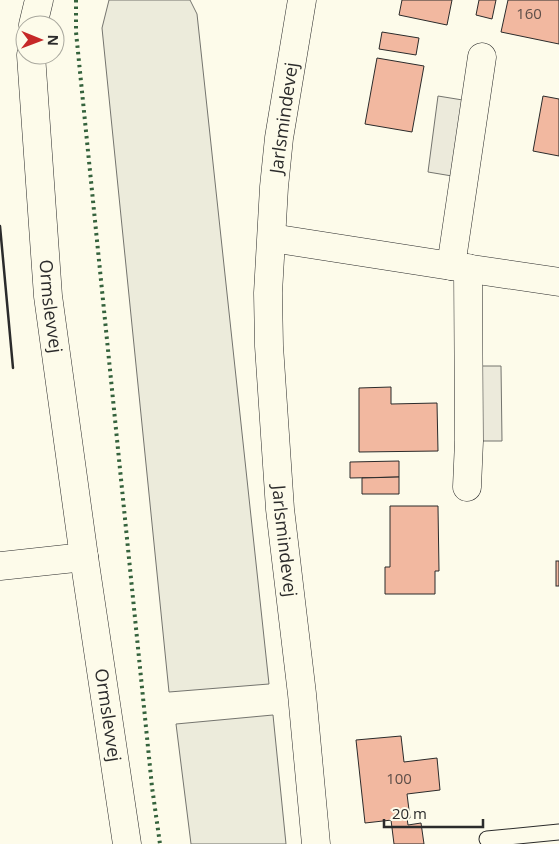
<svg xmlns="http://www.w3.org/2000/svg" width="559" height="844" viewBox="0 0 559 844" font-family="'Open Sans',sans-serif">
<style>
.green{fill:#ecebdb;stroke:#74746e}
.parking{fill:#eceadb;stroke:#74746e}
.building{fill:#f2b8a0;stroke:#2b2b2b}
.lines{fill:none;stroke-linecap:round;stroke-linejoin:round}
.lane-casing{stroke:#2b2b2b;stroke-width:17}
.street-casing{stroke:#2b2b2b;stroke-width:29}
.secondary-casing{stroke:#2b2b2b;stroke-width:29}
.lane{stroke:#fdfbea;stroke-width:15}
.street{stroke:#fdfbea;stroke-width:28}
.secondary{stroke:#fdfbea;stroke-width:28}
.hedge{stroke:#34623c;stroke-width:4;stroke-dasharray:2.5 4;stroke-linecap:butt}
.wall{stroke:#2b2b2b;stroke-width:2.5}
.labels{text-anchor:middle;stroke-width:4;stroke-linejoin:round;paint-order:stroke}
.number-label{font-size:15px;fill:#5d4e48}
.street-label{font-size:18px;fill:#2b2b2b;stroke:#fdfbea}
</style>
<rect width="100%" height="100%" fill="#fdfbea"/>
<g class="green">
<path d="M109 0H190L197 14 269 684 169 692 102 28Z"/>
<path d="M273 715 286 844H191L176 724Z"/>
</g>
<g class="parking">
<path d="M438 96 475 102 464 178 428 172Z"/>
<path d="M468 366H501L502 441H469Z"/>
</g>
<g class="building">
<path d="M402 0H452L447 25 399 15Z"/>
<path d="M479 0H496L492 19 476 15Z"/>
<path d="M508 0H559V44L501 32Z"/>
<path d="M382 32 419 38 416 55 379 49Z"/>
<path d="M377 58 424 66 412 132 365 124Z"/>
<path d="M543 96 559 99V156L533 151Z"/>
<path d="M391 387V404L437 403 438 451 359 452V388Z"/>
<path d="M399 461V477L350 478V462Z"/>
<path d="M399 477V494H362V478Z"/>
<path d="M390 506H438L439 571H435V594H385V567H390Z"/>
<rect x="556" y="561" width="3" height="25"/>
<path d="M401 736 404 762 437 758 440 790 407 794 410 818 365 823 356 740Z"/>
<path d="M407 818 408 825 421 823 424 844H394L391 820Z"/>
</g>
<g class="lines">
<defs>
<path id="lane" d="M487 839 559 832"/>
<g id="street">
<path id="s1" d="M302 0 279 138 274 187 268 293 269 346 280 509 302 694 316 844"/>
<path d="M272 238 451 266 559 282"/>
<path d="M451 266 482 57"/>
<path d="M467 487 469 441 468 268"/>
<path d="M0 566 84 557"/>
</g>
<g id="secondary">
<path d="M33 25 39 0"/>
<path id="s2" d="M31 55 48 296 84 557 127 844"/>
</g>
</defs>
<use href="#lane" class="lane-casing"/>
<use href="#street" class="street-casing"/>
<use href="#secondary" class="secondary-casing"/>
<use href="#lane" class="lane"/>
<use href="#street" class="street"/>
<use href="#secondary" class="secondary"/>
<path class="hedge" d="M76 0V32L152 787 160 844"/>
<path class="wall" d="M0 226 13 368"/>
</g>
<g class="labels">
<g class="number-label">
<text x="529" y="19">160</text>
<text x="399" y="784">100</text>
</g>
<g class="street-label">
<text transform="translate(284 118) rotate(-82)" y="6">Jarlsmindevej</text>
<text dy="6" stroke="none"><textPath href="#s2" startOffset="252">Ormslevvej</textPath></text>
<text dy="6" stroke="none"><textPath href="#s1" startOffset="544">Jarlsmindevej</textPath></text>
<text dy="6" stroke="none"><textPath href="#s2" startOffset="665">Ormslevvej</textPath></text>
</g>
</g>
<g transform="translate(40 40) rotate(91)"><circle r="24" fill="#fdfbea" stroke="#a9a89e"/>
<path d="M0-4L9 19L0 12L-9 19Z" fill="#c62828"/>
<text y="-8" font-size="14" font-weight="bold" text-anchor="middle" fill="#2b2b2b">N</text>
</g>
<path d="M384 819v8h99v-8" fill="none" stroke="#2b2b2b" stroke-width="2.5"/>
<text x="392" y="819" font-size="15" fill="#2b2b2b" stroke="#fdfbea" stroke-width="4" paint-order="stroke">20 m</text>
</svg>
